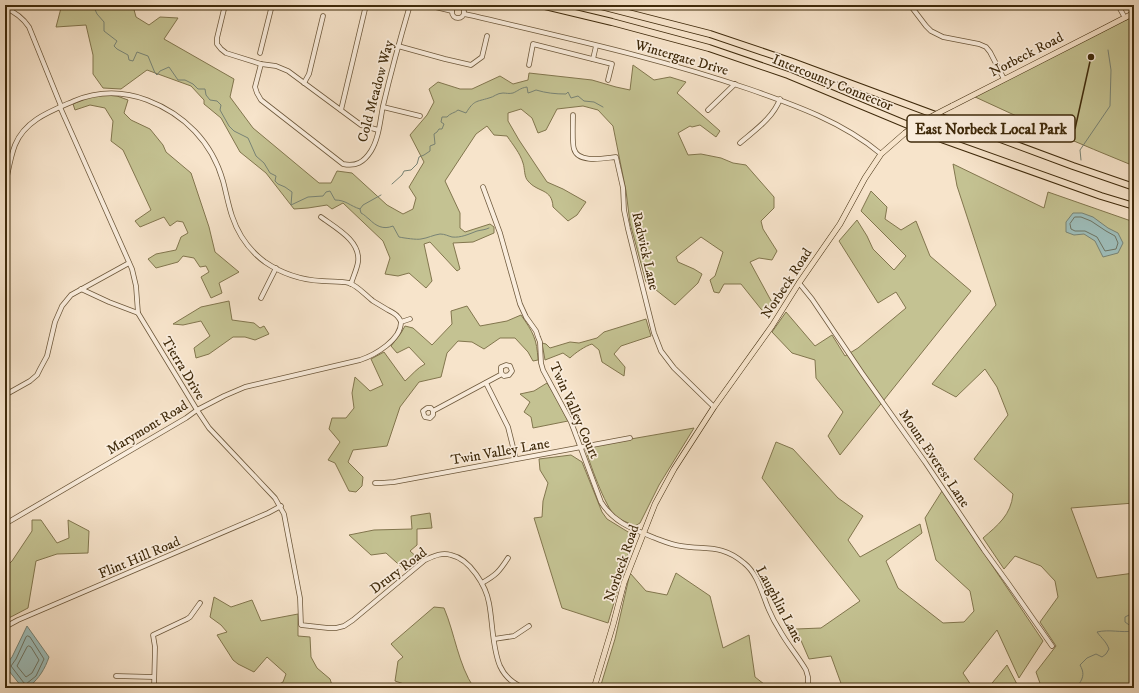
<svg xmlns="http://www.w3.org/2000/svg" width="1139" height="693" viewBox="0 0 1139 693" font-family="'IM FELL DW Pica',serif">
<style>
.green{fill:#c4c292;stroke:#82764e}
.water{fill:#9ebebb;stroke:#788375}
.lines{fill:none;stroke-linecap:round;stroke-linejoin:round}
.shore{stroke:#6e7463;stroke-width:1}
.stream{stroke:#788375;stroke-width:1}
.minor-casing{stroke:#6d583b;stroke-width:5.5}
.major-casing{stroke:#3f2a0b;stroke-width:6}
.highway-casing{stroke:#3f2a0b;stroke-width:8}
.minor{stroke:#faeddd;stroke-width:4}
.major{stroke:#f7e4cb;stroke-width:5}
.highway{stroke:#f7e4cb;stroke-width:6}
.major-bridge-casing{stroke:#3f2a0b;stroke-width:6;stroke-linecap:butt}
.major-bridge{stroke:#f7e4cb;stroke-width:5}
.labels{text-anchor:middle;stroke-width:3.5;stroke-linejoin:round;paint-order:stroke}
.street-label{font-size:14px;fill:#3f2a0b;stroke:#faeddd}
.leader{fill:none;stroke:#3f2a0b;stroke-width:1.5}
.callout-dot{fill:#3f2a0b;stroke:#faeddd;stroke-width:1.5}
.callout{fill:#faeddd;stroke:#3f2a0b;stroke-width:1.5}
.callout-label{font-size:15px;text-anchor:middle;font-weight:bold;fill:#3f2a0b}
</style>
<rect width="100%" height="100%" fill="#f7e4cb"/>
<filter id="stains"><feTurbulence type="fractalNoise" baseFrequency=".005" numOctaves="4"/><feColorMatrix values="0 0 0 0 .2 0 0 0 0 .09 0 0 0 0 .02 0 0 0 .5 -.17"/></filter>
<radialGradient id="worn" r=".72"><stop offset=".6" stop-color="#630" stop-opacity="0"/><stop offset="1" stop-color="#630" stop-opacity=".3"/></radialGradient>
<g class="green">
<path d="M60 5H134L133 6 136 17 149 25 160 17 178 18 164 39 234 79 230 97 253 128 319 183H331L337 171 352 173 387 205 403 214 413 209 416 198 409 187 424 162 410 135 427 115 434 102 429 89 438 82 460 89H472L500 76 513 84 528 80 529 73 592 80 616 87 630 90 633 65 654 80 670 77 686 82 677 93 720 131 716 137 700 125 692 127 690 126 678 133 688 155 701 154 721 158 733 163 746 165 774 197V208L761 221 763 229 777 251 772 260 759 258 750 262 775 308 769 319 741 284H724L719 293 714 292 710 280 715 276 723 252 701 237 676 257 678 262 694 269 702 274 698 283 675 305 646 282 630 223 626 191 613 126 598 110 583 106 557 109 546 130 538 133 532 118 521 109 508 113V121L519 140 547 182 563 189 586 202 577 215 568 221 553 207C552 188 538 193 528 181 524 177 525 169 523 163 520 153 513 145 507 136L494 135 487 126 476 134 445 181 460 213V228L465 232 490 224 494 227V233L473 242 453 243 460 269 457 271 430 242 424 244 432 281 426 288 409 273 398 276 385 274 390 258 383 241 343 203 332 209 327 205 308 208 294 209 266 173 240 152 221 118 204 104V100L191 86 147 70 121 89 103 88 93 74V55L86 25 56 27 61 8Z"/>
<path d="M1134 13V166C1080 144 1026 121 973 96Z"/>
<path d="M104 95 117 96 128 100 124 113 131 120 150 129 163 145 166 152 191 173 209 227 215 252 239 272 219 283 222 293 211 298 201 277 209 272 206 266 200 267 194 258 183 256 178 262 156 268 148 259 156 254 176 250 181 237 188 233 183 222 177 221 170 226 164 217 140 227 135 221 151 210 123 150 111 141 113 121 105 108 90 105 75 110 73 104 89 97Z"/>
<path d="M953 164 1044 208 1048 192 1134 222V503L1071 508 1097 578 1134 573V688H1038L1041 686 1036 672 1056 646 1040 622 1058 597 1055 581 1041 566 1015 556 1004 569 983 538C998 525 1011 515 1013 494L974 459 1008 415 997 387 985 369 956 397 932 384 996 305 957 186Z"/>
<path d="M871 191 887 207 885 219 901 230 916 221 930 256 971 291 840 455 828 436 843 412 816 378 815 360 792 353 772 332 786 312 815 346 832 335 845 356 858 348 906 308 896 292 878 303 839 241 857 220 867 236 873 249 894 270 906 256 861 211Z"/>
<path d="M229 301 232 320 254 323 260 328 264 326 269 334 255 340 245 337H233L209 354 196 358 194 348 210 336 201 321 183 325 173 324 201 307Z"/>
<path d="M467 306 480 326 507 321 521 315C533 332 537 339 538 360L533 361 528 352 515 338H500L484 349 472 342 458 341 447 353 441 377 419 382 400 407 387 446 353 450 348 462 363 477 362 486 356 492 349 491 335 463 328 460 340 442 329 429 332 418H346L354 408 352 393 355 377 370 391 383 385 371 359 384 352 405 381C412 375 417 368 425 364L409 347 397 353 391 346 401 333 405 326 413 328 432 345 452 324 451 311Z"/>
<path d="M646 319 651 336 621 346 614 354 625 367 624 376 602 362 599 350 592 344C585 346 575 353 570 358L563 353 545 360 542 343 546 344 550 348 570 342 579 343 597 338 604 332Z"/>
<path d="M547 383 557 399 568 421 533 428 531 417 524 412 530 402 520 394 534 391Z"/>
<path d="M694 428 659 485 640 523 635 526C629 523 620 520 615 516 605 506 589 462 585 447Z"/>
<path d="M776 442 793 449 838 498 863 516 848 540 860 557 920 524 922 533 886 561 898 588 943 623 964 622 974 611 970 591 936 560 925 518 942 491 1043 641 1019 678 997 630 963 673 973 688H837L842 686 831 656 809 659 796 629 821 628 860 601 762 478Z"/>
<path d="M571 455 582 462 602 512 607 519 633 535V538L608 623 562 608 534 518 542 517 543 501 548 483 540 470 539 459Z"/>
<path d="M430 513 432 528 417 529V545L410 551 419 559 407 572 386 553 371 555 349 535 374 530 412 529 411 516Z"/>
<path d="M32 520H41L57 543 69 538 68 520 89 531 88 553 57 554 36 561 28 608 5 620V568L12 561 32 531Z"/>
<path d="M630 573 646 591 667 595 676 573 710 596 723 648 749 635 755 677 769 688H600L615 639Z"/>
<path d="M214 597 231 607 252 600 261 621 298 614V636L310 637 311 657 317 668 330 679 333 688H272L283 682 286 674 267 657 254 672 238 664 233 660 217 635 227 632 221 625 210 617Z"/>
<path d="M434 607 444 608C455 634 458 664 474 688H409L410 686 395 681 398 661 403 657 391 644Z"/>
<path d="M1007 665 1019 688H988Z"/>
</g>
<g class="water">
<path d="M1073 213H1082L1093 217 1108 228 1118 233 1123 243 1118 253 1103 257 1095 241 1084 234 1074 235 1066 232V222Z"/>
<path d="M27 626 49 657C45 669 39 678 30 686H21L5 666 12 657Z"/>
</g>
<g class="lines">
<g class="shore">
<path d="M1075 217H1081L1091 221 1106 231 1115 236 1118 243 1116 249 1105 251 1097 237 1085 231H1075L1071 229 1070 224Z"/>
<path d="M28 636 30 637 44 659 36 676 26 684 24 683 11 666 16 659 26 637Z"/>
<path d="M29 646 31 647 39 660 32 673 26 677 17 666 27 647Z"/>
</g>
<g class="stream">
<path d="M93 5 97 14 104 22V31L117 41 114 46 117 49 128 55 129 60 133 61 137 52 148 56 155 73 157 75 160 71 169 67 178 80H185L193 84 198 89H205L206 95 210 100 217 101 221 105 220 110 229 126 234 131 248 138 256 156 264 163 270 173 276 176 275 181 278 184 285 187 292 192 291 205 308 197 323 196 326 192 330 191 335 200C346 200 350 206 360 209L363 205 381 195"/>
<path d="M1081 160 1080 150 1110 106 1111 70 1108 50"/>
<path d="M392 184 402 175 404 171 411 170 417 164 419 157 424 155 430 151V146L435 144 434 134 437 132 439 129H442L444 124 441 122 442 117H447C450 113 455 113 458 110L466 113C474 100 476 102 489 98 494 97 497 93 503 93 506 93 509 94 513 93 518 91 520 88 527 87L528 93 531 92 536 90C546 93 555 94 566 94L568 92 571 98 578 96 584 101 594 102 603 107"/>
<path d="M360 209 361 213C365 215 366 217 369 219 376 226 383 230 393 226L399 237C404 238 417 240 421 239 428 238 433 235 440 234 445 234 448 236 452 237 461 238 469 234 477 231 481 230 485 230 489 228"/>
<path d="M1082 688 1079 684C1084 677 1084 672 1080 665L1087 658 1096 654 1102 657 1106 654 1109 649C1106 641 1102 639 1097 632 1110 629 1121 633 1133 631L1132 627 1125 622V617L1129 615 1134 614"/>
</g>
<defs>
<g id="minor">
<path d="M225 5 217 38V44L221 49 226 53 261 64 276 66 288 71 361 125 378 130"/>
<path d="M427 5 452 11"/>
<path d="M720 5 725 7"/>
<path d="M910 5 926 26 931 31 943 37 979 44 986 47 990 52 1004 79"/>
<path d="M1118 5 1125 18"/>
<circle cx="458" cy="12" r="6"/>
<path d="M5 8C15 12 23 18 29 27L61 106"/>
<path d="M464 14 474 16C566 38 659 58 749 89 795 105 843 122 881 154"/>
<path d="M398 46 445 59 471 65 482 57 487 36"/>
<path d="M260 53 272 5"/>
<path d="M593 59 596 46"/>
<path d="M261 64 255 87 257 93 261 100 343 164C356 167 364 162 371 151 379 138 380 121 383 106 391 72 400 39 410 5"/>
<path d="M529 65 533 44 612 64 608 80"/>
<path d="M304 83 309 74 323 16"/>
<path d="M60 107 132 269 136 286 138 313 197 410 209 428 275 498 284 514 300 598 301 625 328 628H336L344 626 353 620 425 560C434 556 442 552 451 555 470 559 486 586 489 603 493 624 492 647 500 666 505 677 514 684 524 688"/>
<path d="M383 107 420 116"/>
<path d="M341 110 366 5"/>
<path d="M708 110 735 84"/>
<path d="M573 115C573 122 572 144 574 149 578 164 605 158 616 157L623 188 624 210 628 229 654 333 661 351 674 368 714 407"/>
<path d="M740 143C755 130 773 118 780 99"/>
<path d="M5 186C8 173 10 158 15 145 25 120 51 111 74 101 98 91 123 91 147 100 184 114 212 142 223 181 226 192 228 204 232 216 238 234 250 251 265 262 281 273 302 280 322 281 331 282 340 281 349 283 358 286 365 295 373 301 378 304 383 307 388 310 392 312 396 314 398 317 400 319 400 320 401 322"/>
<path d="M483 187 500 233 520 304 526 317 536 331 538 337 540 342 541 363 543 370 571 422 601 502C614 523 633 529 655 538 663 541 672 545 681 546 706 550 722 544 744 563 758 574 762 594 769 610 772 617 775 623 779 629 787 644 798 656 806 670L808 677V688"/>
<path d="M321 217C336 228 361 241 358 262 357 269 353 277 351 284"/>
<path d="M799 283 812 299 862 373 925 462 984 550 1008 583 1052 646"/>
<path d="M81 289 109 302 138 313"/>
<path d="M261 298 276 268"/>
<path d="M486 383 508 427 516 459"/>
<path d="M5 395 30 381 37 375 40 369 47 356 55 322 62 306 71 295 129 263"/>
<path d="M433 411V415L430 418 425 417 424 415 423 411 427 408H431L433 411 502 374 504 376 509 375 512 371 510 366 506 365 501 367V372L502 374"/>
<path d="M375 483H381L394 482 630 438"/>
<path d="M5 524 186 418 197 410 224 396 245 387 360 360C375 355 401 340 401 322L410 319"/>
<path d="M482 583C496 575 499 572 508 558"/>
<path d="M5 627 18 620 268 513 281 506"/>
<path d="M494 639 514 636 529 626"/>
<path d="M116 676 154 677"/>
<path d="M154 688 155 647 153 635 187 619 190 617 200 603"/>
</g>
<g id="major">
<path d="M952 106 1101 30 1134 13"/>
<path d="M594 688 613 625 624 583 655 504 674 469 714 407 772 326 799 283 840 224 865 178 881 154 905 133"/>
</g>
<g id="highway">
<path d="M541 5 612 22 709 48 788 75 944 140 1101 196 1134 206"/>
<path d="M597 5 710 34 790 61 1073 166 1134 187"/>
</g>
</defs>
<use href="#minor" class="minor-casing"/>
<use href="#major" class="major-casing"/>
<use href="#highway" class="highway-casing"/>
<use href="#minor" class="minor"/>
<use href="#major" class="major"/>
<use href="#highway" class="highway"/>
<defs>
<path id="major-bridge" d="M905 133C920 122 936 114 952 106"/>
</defs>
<use href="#major-bridge" class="major-bridge-casing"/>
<use href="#major-bridge" class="major-bridge"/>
</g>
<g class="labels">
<g class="street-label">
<text transform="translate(1026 54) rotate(-27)" y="5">Norbeck Road</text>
<text transform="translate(682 57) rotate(16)" y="5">Wintergate Drive</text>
<text transform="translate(833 82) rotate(22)" y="5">Intercounty Connector</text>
<text transform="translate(375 91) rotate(-75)" y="5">Cold Meadow Way</text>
<text transform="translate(646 251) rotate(77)" y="5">Radwick Lane</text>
<text transform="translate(786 283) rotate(-57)" y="5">Norbeck Road</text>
<text transform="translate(184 368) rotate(59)" y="5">Tierra Drive</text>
<text transform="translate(575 410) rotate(66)" y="5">Twin Valley Court</text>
<text transform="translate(147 427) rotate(-31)" y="5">Marymont Road</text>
<text transform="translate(500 451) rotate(-10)" y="5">Twin Valley Lane</text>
<text transform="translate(935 458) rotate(56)" y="5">Mount Everest Lane</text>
<text transform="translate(139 557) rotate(-23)" y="5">Flint Hill Road</text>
<text transform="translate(621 563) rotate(-71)" y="5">Norbeck Road</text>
<text transform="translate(398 570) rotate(-37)" y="5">Drury Road</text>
<text transform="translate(780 604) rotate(62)" y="5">Laughlin Lane</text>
</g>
</g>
<path class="leader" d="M1091 57L1075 129"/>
<circle class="callout-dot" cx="1091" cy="57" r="4"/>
<rect class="callout" x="907" y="115" width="168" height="27" rx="4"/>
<g class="callout-label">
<text x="991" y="134">East Norbeck Local Park</text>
</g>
<rect width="1139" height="693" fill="none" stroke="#f7e4cb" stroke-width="20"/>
<rect x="6" y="6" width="1127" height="681" fill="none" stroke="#3f2a0b" stroke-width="2"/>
<rect x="10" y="10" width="1119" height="673" fill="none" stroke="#3f2a0b"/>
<rect width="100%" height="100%" filter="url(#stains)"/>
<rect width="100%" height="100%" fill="url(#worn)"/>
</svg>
